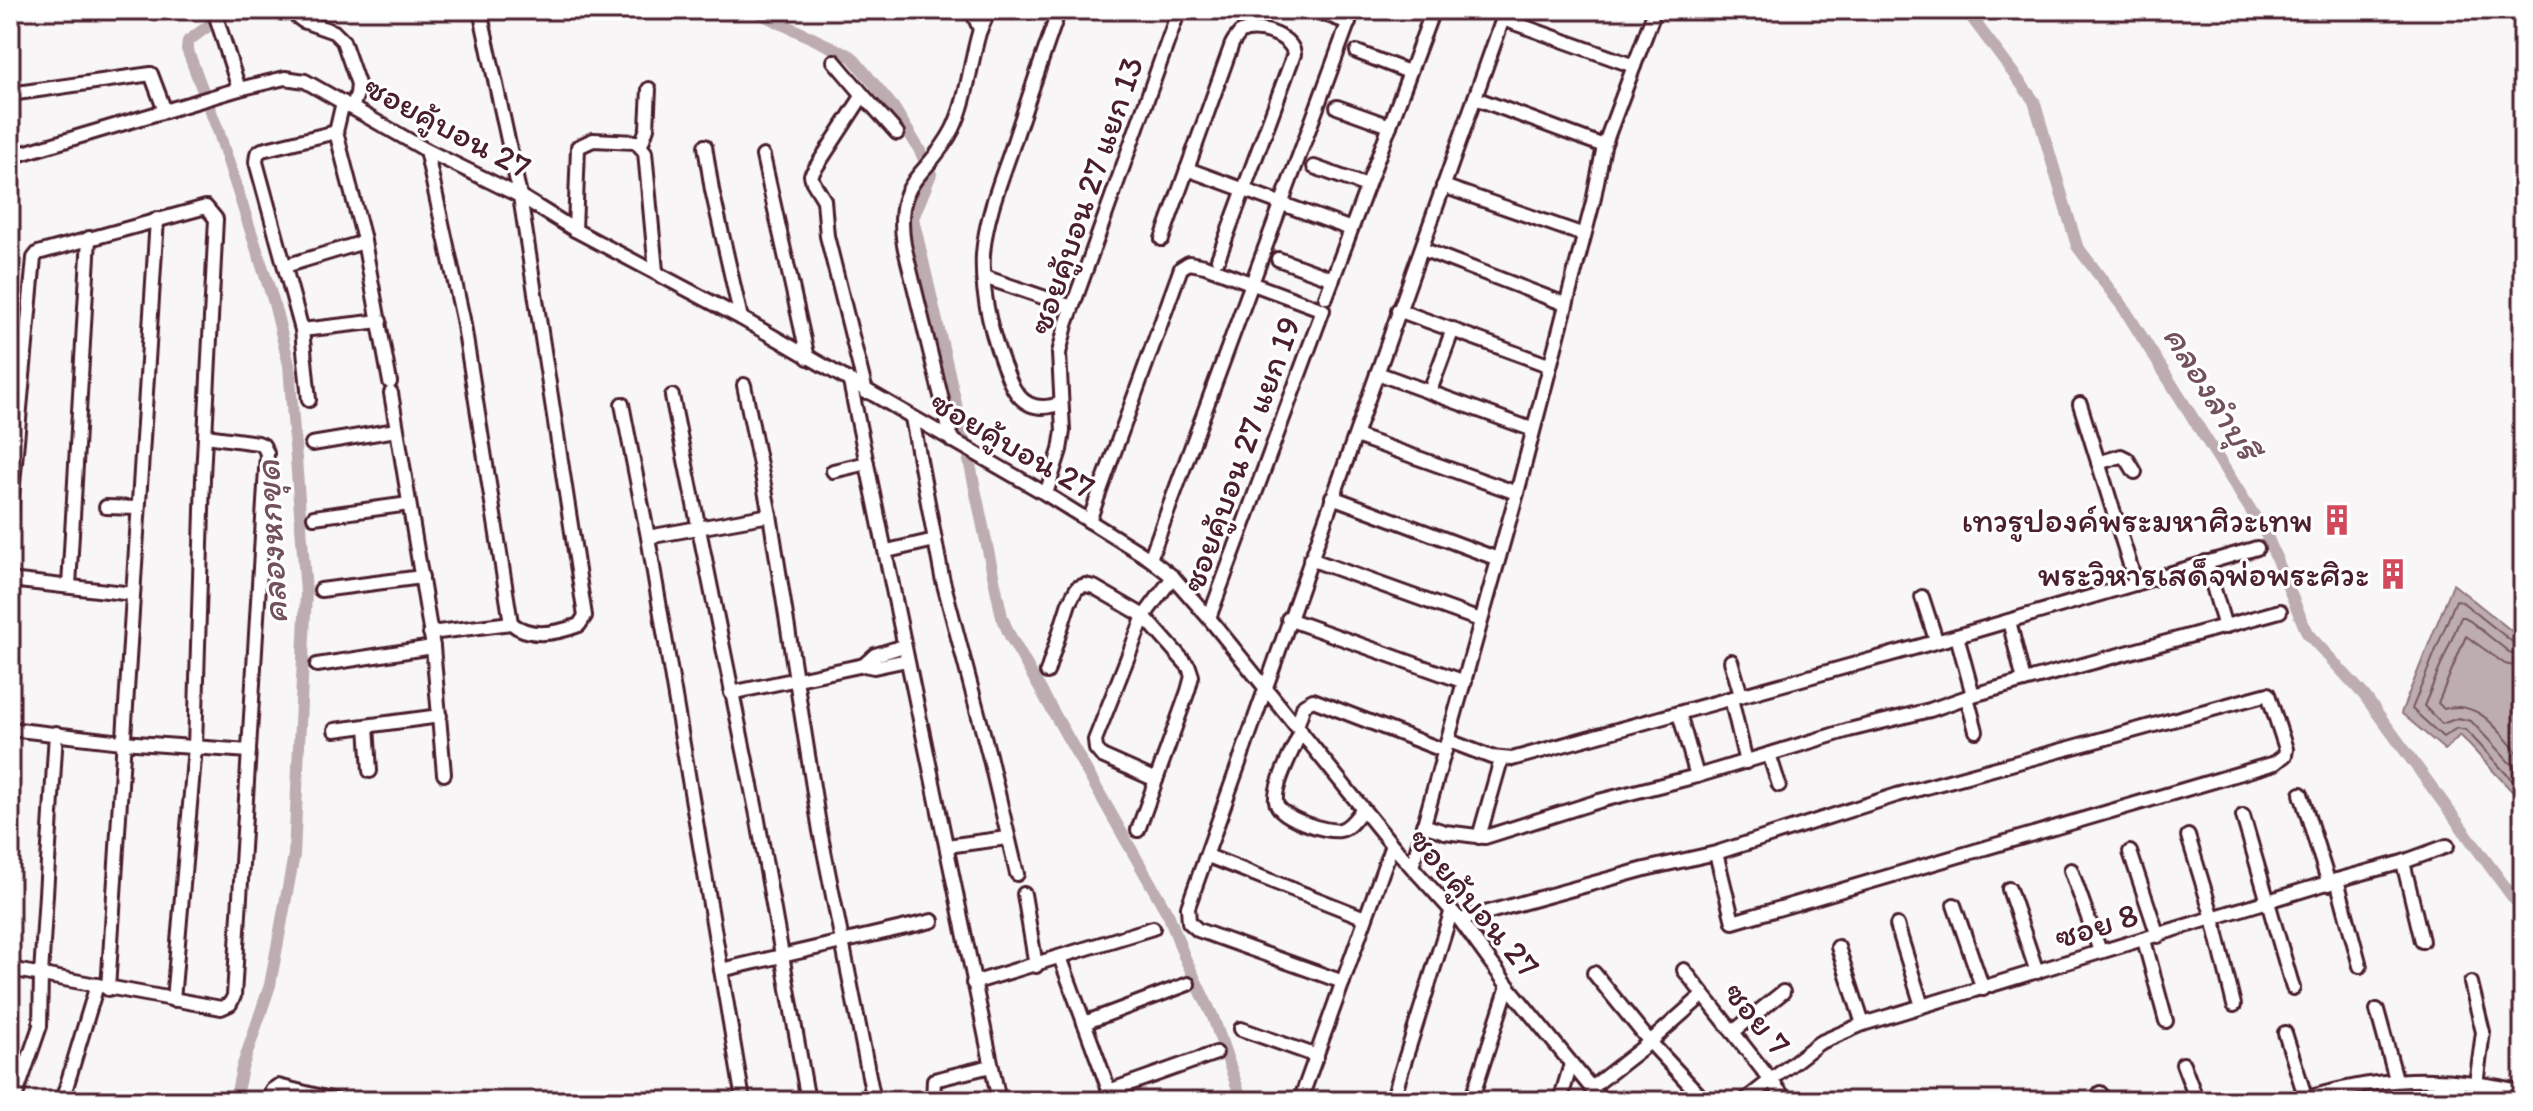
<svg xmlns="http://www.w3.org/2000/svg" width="2533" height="1111" viewBox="0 0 2533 1111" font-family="Itim,'Playpen Sans Thai',sans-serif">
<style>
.water{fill:#bdadb0;stroke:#8f747b;stroke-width:2}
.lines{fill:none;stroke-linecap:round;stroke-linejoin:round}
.shore{stroke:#785860;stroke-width:2}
.canal{stroke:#bdadb0;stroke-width:12}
.minor-casing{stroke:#4a1f2b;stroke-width:18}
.minor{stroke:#fff;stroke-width:12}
.labels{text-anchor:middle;stroke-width:6;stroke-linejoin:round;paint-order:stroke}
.street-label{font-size:34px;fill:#4a1f2b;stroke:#fff}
.poi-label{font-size:34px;fill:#4a1f2b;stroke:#fff;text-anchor:end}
.water-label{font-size:36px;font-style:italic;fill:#72515a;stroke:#fff}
</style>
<rect width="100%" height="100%" fill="#f8f6f7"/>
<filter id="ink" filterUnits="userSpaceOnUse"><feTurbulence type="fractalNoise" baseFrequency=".0125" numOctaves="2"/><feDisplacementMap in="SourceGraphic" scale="16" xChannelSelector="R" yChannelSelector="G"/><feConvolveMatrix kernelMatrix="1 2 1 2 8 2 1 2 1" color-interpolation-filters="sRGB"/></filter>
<g filter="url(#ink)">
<path class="water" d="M2453 584 2523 640V796L2521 801 2460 735 2445 750 2401 713Z"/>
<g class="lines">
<g class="shore">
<path d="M2523 646 2515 644 2461 601 2456 600 2412 709 2443 737 2457 728 2466 730 2523 792"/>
<path d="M2523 656 2509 652 2465 617H2461L2424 706 2442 724 2458 718 2471 721 2523 777"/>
<path d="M2523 668 2505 664 2466 636 2438 703 2444 709C2481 698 2501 735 2523 759"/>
</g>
<g class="canal">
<path d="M230 10 188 41 187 49 219 133 274 303 289 365 306 593 294 855 270 985 242 1068 235 1101"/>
<path d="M753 10 852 57 894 108 919 149 931 174 913 218 964 438"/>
<path d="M1966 10 2034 101 2077 246 2125 310 2267 536 2307 633 2364 695 2514 899 2523 907"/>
<path d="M1975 22 1988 10"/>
<path d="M969 460 1002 617 1009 634 1169 916 1184 956 1213 1017 1242 1101"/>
</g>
<defs>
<g id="minor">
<path d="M214 10 239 89"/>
<path d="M288 10 303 21 334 32 343 41 358 84 357 94 352 108"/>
<path d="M976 10 975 18 980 29"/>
<path d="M1059 10C1043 56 1027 102 1012 148 1000 183 986 217 983 254 981 296 993 341 1009 379 1019 404 1036 413 1061 403"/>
<path d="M1314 10 1349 23"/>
<path d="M1836 10 1837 11"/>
<path d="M1503 19 1634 66"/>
<path d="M1357 52 1409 72"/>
<path d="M834 61 863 95"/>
<path d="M10 94 151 74 165 111"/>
<path d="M1475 98 1604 146"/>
<path d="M343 102 336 132 363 236 390 382"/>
<path d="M1337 107 1390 126"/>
<path d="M641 145 647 128 649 89"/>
<path d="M705 146 712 190 741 318"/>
<path d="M426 150 463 319 511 623"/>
<path d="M763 156 808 358"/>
<path d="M10 157 239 89 285 78 305 81 426 150 520 196 575 230 741 318 1046 494 1150 559 1173 577 1209 618 1392 845 1460 920 1508 986 1602 1101"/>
<path d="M1314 167 1367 186"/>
<path d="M1187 169 1351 229"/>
<path d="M1443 186 1584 235"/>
<path d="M575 230 578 147 593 140 636 142 645 152 656 271"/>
<path d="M1162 239 1232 44C1232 43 1239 34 1240 33 1254 23 1292 35 1294 54L1218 259"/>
<path d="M1422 249 1565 304"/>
<path d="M1278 259 1333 279"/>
<path d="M285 266 364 242"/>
<path d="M984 277 1072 307"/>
<path d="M1326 297 1433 10"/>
<path d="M1398 310 1548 365"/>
<path d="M302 330 380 321"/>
<path d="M1377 373 1531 429"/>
<path d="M850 382 999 1101"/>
<path d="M744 385 770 515 820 831 874 1101"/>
<path d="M1430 391 1453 329"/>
<path d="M866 392 827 236 824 200 813 182 811 175 863 95 897 133"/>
<path d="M391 393 433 647 444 774"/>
<path d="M672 396 757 815 808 1101"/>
<path d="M309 400 302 330 256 162 257 154 262 150 336 132"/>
<path d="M622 404 648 537 742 1094"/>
<path d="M2080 404 2136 584"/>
<path d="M912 418 942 577 989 755 1017 874"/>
<path d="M1356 436 1517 493"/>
<path d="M952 441 904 245C893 177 928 178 953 129 967 100 970 64 979 33 982 24 987 19 987 10"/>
<path d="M312 444 396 430"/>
<path d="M2098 463 2121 456 2127 459 2135 472"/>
<path d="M833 471 867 463"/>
<path d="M1046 494 1060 450 1063 431 1059 353 1066 325 1179 10"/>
<path d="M1332 497 1498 559"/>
<path d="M106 507 138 508"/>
<path d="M10 516 34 258 38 253 206 207 216 219 203 477 195 747 173 1000"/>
<path d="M314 517 409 504"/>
<path d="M1089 521 1181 268 1189 263 1205 266 1323 310 1209 618"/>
<path d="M648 537 770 515"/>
<path d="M887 551 935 540"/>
<path d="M1150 559 1353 10"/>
<path d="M1310 559 1480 620"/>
<path d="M2206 562 2225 627"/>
<path d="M10 580 133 594"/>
<path d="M69 586 89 238"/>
<path d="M321 590 422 577"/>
<path d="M1922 597 1936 640"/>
<path d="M1288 619 1465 682"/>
<path d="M2009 621 2024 681"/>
<path d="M430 633 511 623C530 639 558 633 579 625L585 616 520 196 480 10"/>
<path d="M1957 636 1973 695"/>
<path d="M1731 661 1741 695"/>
<path d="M317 665 433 647"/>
<path d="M864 665 875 655 904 646"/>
<path d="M1047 672 1069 603 1077 588 1085 585 1094 587 1144 616 1189 667 1192 676 1188 691 1138 830"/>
<path d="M731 693 864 665 874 667 907 660"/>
<path d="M1967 697 1976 731"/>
<path d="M1731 698 1746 762"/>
<path d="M1679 713 1697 776"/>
<path d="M367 726 370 771"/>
<path d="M1297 726 1304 705 1313 700 1445 751"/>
<path d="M10 729 122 742 249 751"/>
<path d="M335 730 440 716"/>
<path d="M1301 731C1294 748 1274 784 1276 801 1277 817 1326 833 1340 830 1350 828 1357 816 1363 809"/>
<path d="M1449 741 1491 757 1512 759 1957 636 2257 548"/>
<path d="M1769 754 1779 785"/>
<path d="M1156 780 1102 756 1096 749 1095 740 1144 616 1173 577"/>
<path d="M2301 794 2329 884"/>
<path d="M2243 816 2293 988"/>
<path d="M1423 825 1445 832 1485 837 1599 801 1697 776 1849 730 1930 710 1973 695 2280 611"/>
<path d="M2188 836 2213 918 2234 1005"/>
<path d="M1479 837 1501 760"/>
<path d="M947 846 1007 838"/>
<path d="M2130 852 2158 936"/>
<path d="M1208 856 1365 918"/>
<path d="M2403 862 2422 941"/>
<path d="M1412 867 1517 493 1593 202 1604 146 1655 10"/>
<path d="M2071 870 2100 951"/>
<path d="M2337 880 2360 966"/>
<path d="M2009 889 2037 972"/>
<path d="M1024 894 1036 966"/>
<path d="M1954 905 1983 989"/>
<path d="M1460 920 1645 869 1716 853 1897 795 2268 694 2286 749 2285 755 2275 763 1733 922 1716 853"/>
<path d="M1897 925 1922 1006"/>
<path d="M2144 940 2166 1021"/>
<path d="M1838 947 1863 1024"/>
<path d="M1060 957 1113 1101"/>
<path d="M10 969 221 1008 230 1004 234 996 267 453 263 445 258 443 206 436"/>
<path d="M721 970 932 921"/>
<path d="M1684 970 1787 1101"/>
<path d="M1594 973 1650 1042 1705 1101"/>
<path d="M1343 982 1198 930 1189 922 1188 907 1506 10"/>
<path d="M973 983 1153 928"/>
<path d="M2471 983 2483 1032 2476 1084"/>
<path d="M108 989 157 219"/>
<path d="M2377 1010 2396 1079"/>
<path d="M1084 1023 1188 984"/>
<path d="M1241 1029 1317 1056"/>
<path d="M1733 1032 1783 992"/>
<path d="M2285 1033 2306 1099"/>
<path d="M2183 1064 2197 1101"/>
<path d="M1591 1088 1650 1042 1703 995"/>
<path d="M1109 1091 1216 1053"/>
<path d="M2100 1093 2102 1101"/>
<path d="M14 1101 40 1026 41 975 56 733"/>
<path d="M62 1101 97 985"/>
<path d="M269 1101 272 1090 278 1086 338 1101"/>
<path d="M933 1101 934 1080 991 1066"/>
<path d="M1300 1101 1392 845"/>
<path d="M1392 1101 1451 913"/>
<path d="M1471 1101 1508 986"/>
<path d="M1560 1101 1571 1064"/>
<path d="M1744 1101 1819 1043 1863 1024 2337 880 2403 862 2447 846"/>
<path d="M2298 1101C2376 1076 2443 1073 2523 1092"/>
</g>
</defs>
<use href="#minor" class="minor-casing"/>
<use href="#minor" class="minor"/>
</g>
</g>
<defs>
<symbol id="building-bare" viewBox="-9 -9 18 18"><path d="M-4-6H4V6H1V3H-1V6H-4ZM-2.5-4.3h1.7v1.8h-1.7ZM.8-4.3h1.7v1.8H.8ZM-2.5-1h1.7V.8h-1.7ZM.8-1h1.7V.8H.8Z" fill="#d1495b" stroke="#fff" stroke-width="2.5" paint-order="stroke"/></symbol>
</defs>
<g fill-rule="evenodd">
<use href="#building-bare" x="2315" y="498" width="44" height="44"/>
<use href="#building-bare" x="2371" y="552" width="44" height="44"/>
</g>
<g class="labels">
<g class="street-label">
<text transform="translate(448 126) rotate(28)" y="12">ซอยคู้บอน 27</text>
<text transform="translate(1085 195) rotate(-71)" y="12">ซอยคู้บอน 27 แยก 13</text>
<text transform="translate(1013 444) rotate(30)" y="12">ซอยคู้บอน 27</text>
<text transform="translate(1240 454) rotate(-70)" y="12">ซอยคู้บอน 27 แยก 19</text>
<text transform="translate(1475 902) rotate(50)" y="12">ซอยคู้บอน 27</text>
<text transform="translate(2096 925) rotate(-17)" y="12">ซอย 8</text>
<text transform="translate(1758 1018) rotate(51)" y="12">ซอย 7</text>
</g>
<g class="poi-label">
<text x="2313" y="532">เทวรูปองค์พระมหาศิวะเทพ</text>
<text x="2369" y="586">พระวิหารเสด็จพ่อพระศิวะ</text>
</g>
<g class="water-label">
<text transform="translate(2213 392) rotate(58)" y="13">คลองลำบุรี</text>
<text transform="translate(270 542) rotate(-93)" y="13">คลองหกขุด</text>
</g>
</g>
<rect width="2533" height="1111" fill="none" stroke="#fff" stroke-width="40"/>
<rect x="20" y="20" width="2493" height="1071" fill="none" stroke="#4a1f2b" stroke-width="3" filter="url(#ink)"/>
</svg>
